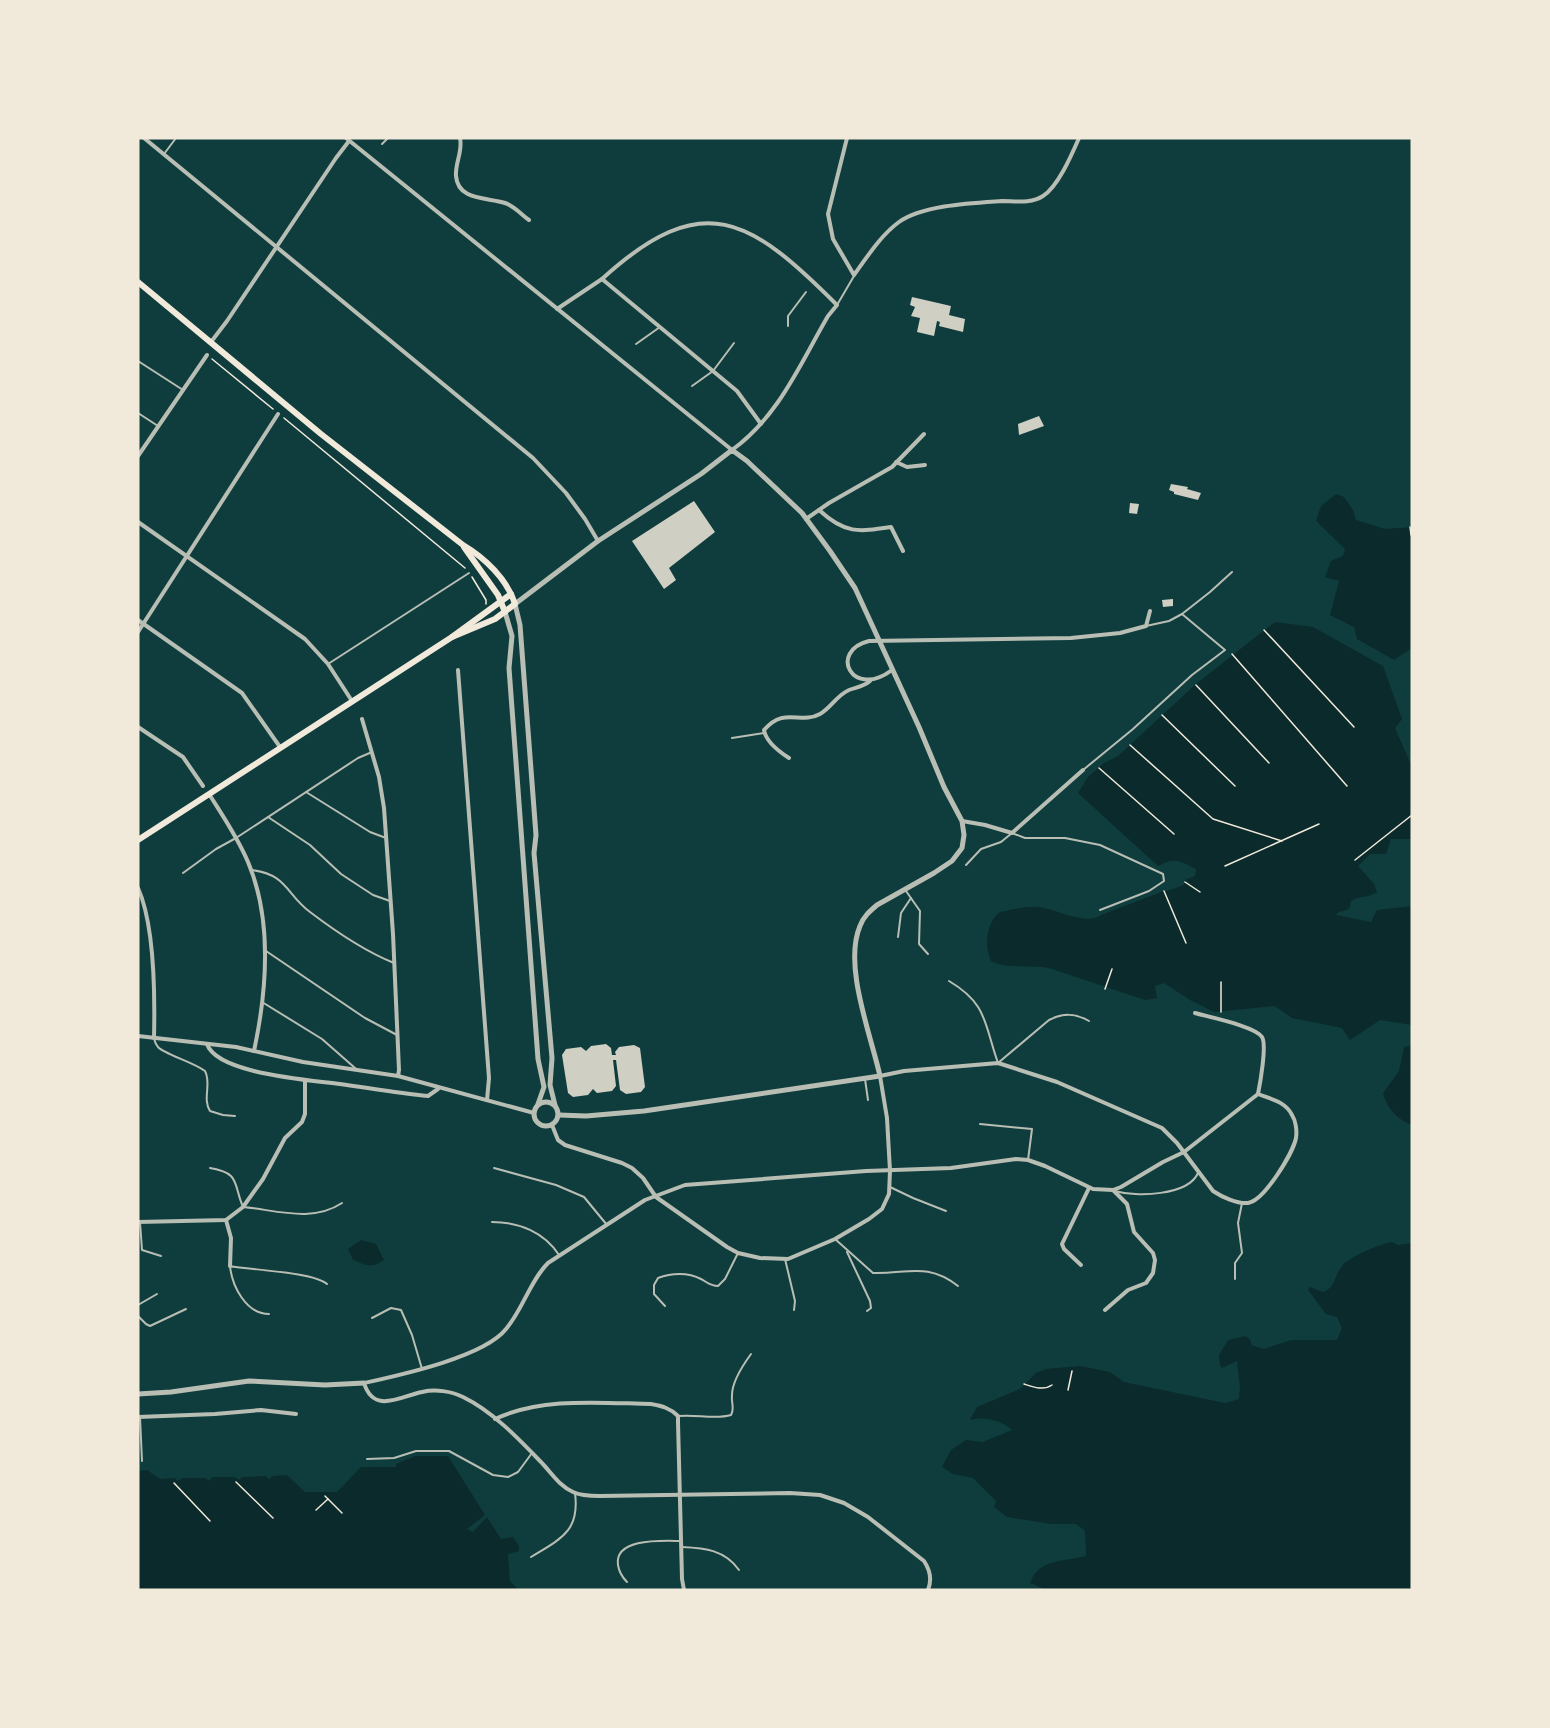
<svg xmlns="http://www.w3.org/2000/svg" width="1550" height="1728" viewBox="0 0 1550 1728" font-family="'Work Sans',sans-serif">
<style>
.water{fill:#0a2a2b}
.building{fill:#cfcfc3}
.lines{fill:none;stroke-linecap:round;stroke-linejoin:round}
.path{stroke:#f1e9da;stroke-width:1.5}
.service{stroke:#b8beb3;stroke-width:2}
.minor{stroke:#b8beb3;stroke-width:4}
.tertiary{stroke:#b8beb3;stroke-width:5}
.secondary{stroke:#f1e9da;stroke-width:6}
</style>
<rect width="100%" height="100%" fill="#0f3d3e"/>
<g class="water">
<path d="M1336 494 1344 497 1353 510 1356 520 1385 529 1412 527V648L1394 660 1357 639 1354 627 1330 615 1339 581 1325 577 1331 561 1343 556 1345 549 1316 521 1321 506Z"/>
<path d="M1275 622 1313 627 1383 666 1402 719 1395 728 1412 767V839H1391L1386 854H1370L1358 866 1374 884 1377 892C1368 898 1359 896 1351 901L1349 909 1339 912 1336 915 1371 922 1377 910 1412 906V1025L1380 1020 1350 1040 1342 1028 1292 1018 1275 1006 1214 1012 1190 1000 1164 983 1155 986 1157 998 1145 1000 1049 968C1029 964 1009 970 991 961 984 946 986 923 1000 912 1012 910 1026 906 1038 907 1057 909 1086 926 1101 915L1164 891H1167L1184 885 1185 880 1195 876 1196 869C1179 861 1175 857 1158 866L1078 793 1088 777 1104 763 1118 756 1196 684Z"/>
<path d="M1412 1045V1125C1397 1119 1387 1109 1383 1093L1399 1071 1404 1047Z"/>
<path d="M361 1240 376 1244 384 1260C371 1269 366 1265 353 1260L348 1249Z"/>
<path d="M1392 1242 1398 1245 1412 1243V1590H1047L1030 1583C1039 1558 1064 1562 1086 1556L1085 1531 1076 1524H1052L1007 1517 994 1507 996 1501 973 1478 953 1474 942 1467 951 1450 966 1440 983 1442 1012 1430C1001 1420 984 1416 970 1420L977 1407 1020 1389 1036 1373 1046 1369 1080 1366 1110 1372 1124 1382 1225 1403 1239 1399 1240 1388 1237 1361 1222 1368 1220 1366 1219 1355 1228 1340 1246 1336 1251 1341V1345L1264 1349 1291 1340H1337L1342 1328 1337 1317 1326 1314 1308 1290 1310 1287 1323 1292C1337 1287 1334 1274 1343 1265 1351 1256 1380 1244 1392 1242Z"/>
<path d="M415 1456H448L485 1515 467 1529 473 1532 487 1517 501 1539 513 1537 519 1546V1551L508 1554 510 1581 518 1590H138V1471L147 1470 160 1479 175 1478 178 1481 182 1478H205L209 1481 212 1477H235L239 1480 242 1477 266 1476 269 1479 273 1476 287 1475 305 1492H337L361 1467H396V1464Z"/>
</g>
<g class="building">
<path d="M912 297 951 306 949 315 965 319 963 332 939 326 940 322 937 321 934 336 917 332 920 318 911 316 915 307 910 305Z"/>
<path d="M1039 416 1044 426 1019 435 1018 424Z"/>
<path d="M1171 484 1188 487 1187 489 1201 493 1198 500 1174 494V492L1169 490Z"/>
<path d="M694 501 715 532 669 568 676 580 664 589 632 541Z"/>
<path d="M1130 503 1139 504 1137 514 1129 513Z"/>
<path d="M1173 599V606L1163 607 1162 600Z"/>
<path d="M606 1044 611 1048 612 1055H616L615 1052 619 1047 634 1045 640 1048 645 1087 641 1092 626 1094 620 1090 616 1060H613L616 1086 612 1091 597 1093 593 1089 588 1095 573 1097 568 1093 562 1055 566 1049 581 1047 586 1051 591 1046Z"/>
</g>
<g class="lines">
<g class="path">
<path d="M212 359 273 409"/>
<path d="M284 418 465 568"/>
<path d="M1410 527 1411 535"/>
<path d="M472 577 486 600V604"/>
<path d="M1264 630 1354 727"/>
<path d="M1232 654 1347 786"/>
<path d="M1196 685 1269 763"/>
<path d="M1162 715 1235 786"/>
<path d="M1130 745 1213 819 1282 841"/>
<path d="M1099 768 1174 834"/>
<path d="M1355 860 1412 815"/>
<path d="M1225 866 1319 824"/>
<path d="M1185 882 1200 892"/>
<path d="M1164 891 1186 943"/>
<path d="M1105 989 1112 969"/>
<path d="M1221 1012V982"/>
<path d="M1024 1384C1033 1387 1043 1391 1052 1385"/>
<path d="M1068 1390 1072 1371"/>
<path d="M236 1482 273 1518"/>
<path d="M174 1483 210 1521"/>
<path d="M325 1496 342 1513"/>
<path d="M316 1510 328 1499"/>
</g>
<g class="service">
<path d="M382 144 388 138"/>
<path d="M164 154 176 138"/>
<path d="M837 305 854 276"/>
<path d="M788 326V316L806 292"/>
<path d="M636 344 660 327"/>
<path d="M138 361 183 390"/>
<path d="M692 386 713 371 734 343"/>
<path d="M138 413 158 426"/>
<path d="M1146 626 1169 621 1182 614"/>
<path d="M328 664 469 573"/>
<path d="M732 738 764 733"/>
<path d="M1083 770 1133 729 1192 675 1225 650 1182 614 1210 592 1232 572"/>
<path d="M306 792 370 832 386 838"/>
<path d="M268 817 310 845 341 874 373 895 390 901"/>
<path d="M966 865 981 849 1001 842 1012 833 1025 838H1065L1100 845 1163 874 1164 881 1149 891 1100 910"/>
<path d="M251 870C287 874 286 894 310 912 335 931 364 951 394 963"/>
<path d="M183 873 216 849 236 838 358 758 372 752"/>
<path d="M906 891 920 911 919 944 928 954"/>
<path d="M898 937 901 913 911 898"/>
<path d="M266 951 365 1018 397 1035"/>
<path d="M949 981C988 1004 984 1024 998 1063L1049 1020C1063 1013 1075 1013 1089 1021"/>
<path d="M262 1002 322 1039 355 1068"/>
<path d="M154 1038C155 1042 155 1044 158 1047 164 1054 193 1062 205 1071 212 1084 202 1098 210 1111L223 1115 235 1116"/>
<path d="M865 1079 868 1100"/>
<path d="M980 1124 1032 1129 1028 1160"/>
<path d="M210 1168C241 1173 233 1184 243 1207 276 1210 312 1223 342 1203"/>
<path d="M494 1168 556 1185 584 1197 607 1225"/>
<path d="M890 1187 913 1198 946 1211"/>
<path d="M1115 1191C1136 1197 1188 1196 1198 1173"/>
<path d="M140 1222 142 1250 161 1256"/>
<path d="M492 1222C519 1222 544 1232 559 1255"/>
<path d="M835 1239 873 1273C908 1274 927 1262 958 1286"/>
<path d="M847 1252 870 1301 871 1308 867 1311"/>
<path d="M785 1259 795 1301 794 1310"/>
<path d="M1235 1279V1263L1242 1253 1238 1223 1242 1203"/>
<path d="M138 1305 157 1294"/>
<path d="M665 1306 654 1294V1285L658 1278C671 1273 688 1272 701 1279 707 1282 710 1286 718 1286L725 1279 738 1253"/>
<path d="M269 1314C246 1314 232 1286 230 1266 250 1270 313 1272 327 1284"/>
<path d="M138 1316 146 1324 150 1326 186 1309"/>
<path d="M372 1318 391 1308 401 1310 412 1335 422 1369"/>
<path d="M679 1416C696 1414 715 1420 731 1415 735 1408 731 1403 732 1395 732 1381 743 1365 751 1354"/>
<path d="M140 1417 142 1461"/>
<path d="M367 1459 394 1458 416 1451H449L493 1475 508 1477 518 1472 532 1453"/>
<path d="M682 1547C705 1548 725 1550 739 1570"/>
<path d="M531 1557C561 1539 580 1531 575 1493"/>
<path d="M627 1582C622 1577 619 1572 618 1565 614 1537 665 1541 682 1541"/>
</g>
<g class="minor">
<path d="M144 138 533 458 566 493 585 519 598 541"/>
<path d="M346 138 732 450C779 416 800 364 828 316L837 305C750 218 703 187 602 279"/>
<path d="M460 138C463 151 455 163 456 176 458 201 487 197 505 203 514 206 522 215 529 220"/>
<path d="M847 138 828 214 833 239 854 275C867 257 881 235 899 222 923 205 973 203 1002 201 1015 201 1031 204 1043 196 1058 187 1072 154 1079 138"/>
<path d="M557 309 602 279 737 391 761 424"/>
<path d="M211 342 227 321 336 158 349 141"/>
<path d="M138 456 207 355"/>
<path d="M896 462 907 467 925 465"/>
<path d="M819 510C845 534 858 532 891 527L903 551"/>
<path d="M806 519 829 503 892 467 924 434"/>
<path d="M138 522 305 639 328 664 352 701"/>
<path d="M138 620 242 693 280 747"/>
<path d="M138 632 278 414"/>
<path d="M458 670 489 1078 487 1100"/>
<path d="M892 670C852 700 828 651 869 641L1071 638 1120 633 1146 626 1150 611"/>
<path d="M362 719 379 777 384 808 393 934 399 1070 398 1076"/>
<path d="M138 727 183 757 203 786"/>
<path d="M789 758C778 751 766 742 764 730 785 706 800 725 820 714 831 708 837 695 849 690 857 687 863 687 870 681"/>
<path d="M209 794C223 816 238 838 248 862 273 921 267 990 254 1051"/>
<path d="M962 821 985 825 1012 833 1083 770"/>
<path d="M138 888C155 926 155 996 154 1038"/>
<path d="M138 1036 236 1047 303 1062 398 1076 534 1113"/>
<path d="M207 1044C217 1074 311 1080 340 1084 369 1088 398 1093 428 1096L438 1089"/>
<path d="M552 1125 558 1140 565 1145 622 1163 632 1168 643 1178 656 1197 727 1247 738 1253 760 1258 788 1259 835 1239 869 1219 882 1209 889 1194 890 1171 887 1118 880 1076 904 1071 998 1063 1057 1082 1162 1128 1177 1143 1213 1191C1222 1197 1237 1204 1248 1203 1264 1201 1293 1153 1296 1138 1297 1131 1296 1121 1292 1115 1285 1101 1270 1099 1258 1094"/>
<path d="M226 1220 231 1238 230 1266"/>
<path d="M138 1222 226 1220 243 1207 263 1179 285 1138 302 1122 305 1114V1081"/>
<path d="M1081 1265 1064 1249 1062 1244 1089 1188"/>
<path d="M1105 1310 1128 1290 1146 1283 1153 1273 1155 1260 1153 1253 1134 1232 1127 1204 1113 1190"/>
<path d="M138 1417 215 1414 261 1410 296 1414"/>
<path d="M495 1419C542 1397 600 1403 651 1404 662 1406 670 1408 678 1416V1422L682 1579 684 1590"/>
<path d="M928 1590C932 1580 930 1570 924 1561L868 1517 844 1503 820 1495 790 1493 600 1496C591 1496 581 1496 573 1492 559 1486 551 1472 540 1461 518 1438 492 1411 463 1397 451 1391 435 1389 422 1392 401 1396 374 1415 364 1383 400 1375 484 1357 506 1329 523 1309 530 1281 548 1263L645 1200 685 1185 866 1171 951 1168 1016 1159 1028 1160 1045 1166 1093 1189 1113 1190 1121 1187 1163 1162 1184 1152 1258 1094C1260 1084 1267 1045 1262 1037 1255 1026 1208 1017 1195 1013"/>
</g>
<g class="tertiary">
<path d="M505 612 512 636 509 668 538 1059 544 1087 538 1104"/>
<circle cx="546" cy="1114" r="12"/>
<path d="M555 1105 550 1085 552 1058 534 853 536 835 520 625 515 604 598 541 701 474 732 450 747 461 802 513 830 551 855 588 919 727 944 787 962 821 964 835 962 848 952 861 934 873 877 905C870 911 863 917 860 926 843 966 871 1035 880 1076L644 1111 586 1116 559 1115"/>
<path d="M138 1394 171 1392 249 1381 325 1385 364 1383"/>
</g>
<g class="secondary">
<path d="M138 282 321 434 463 545C485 558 507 579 515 604L495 619 452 637"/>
<path d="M464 547 498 595 505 612"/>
<path d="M138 840 452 637 511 594"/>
</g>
</g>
<rect width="1550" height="1728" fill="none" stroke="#f1e9da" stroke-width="279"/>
</svg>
